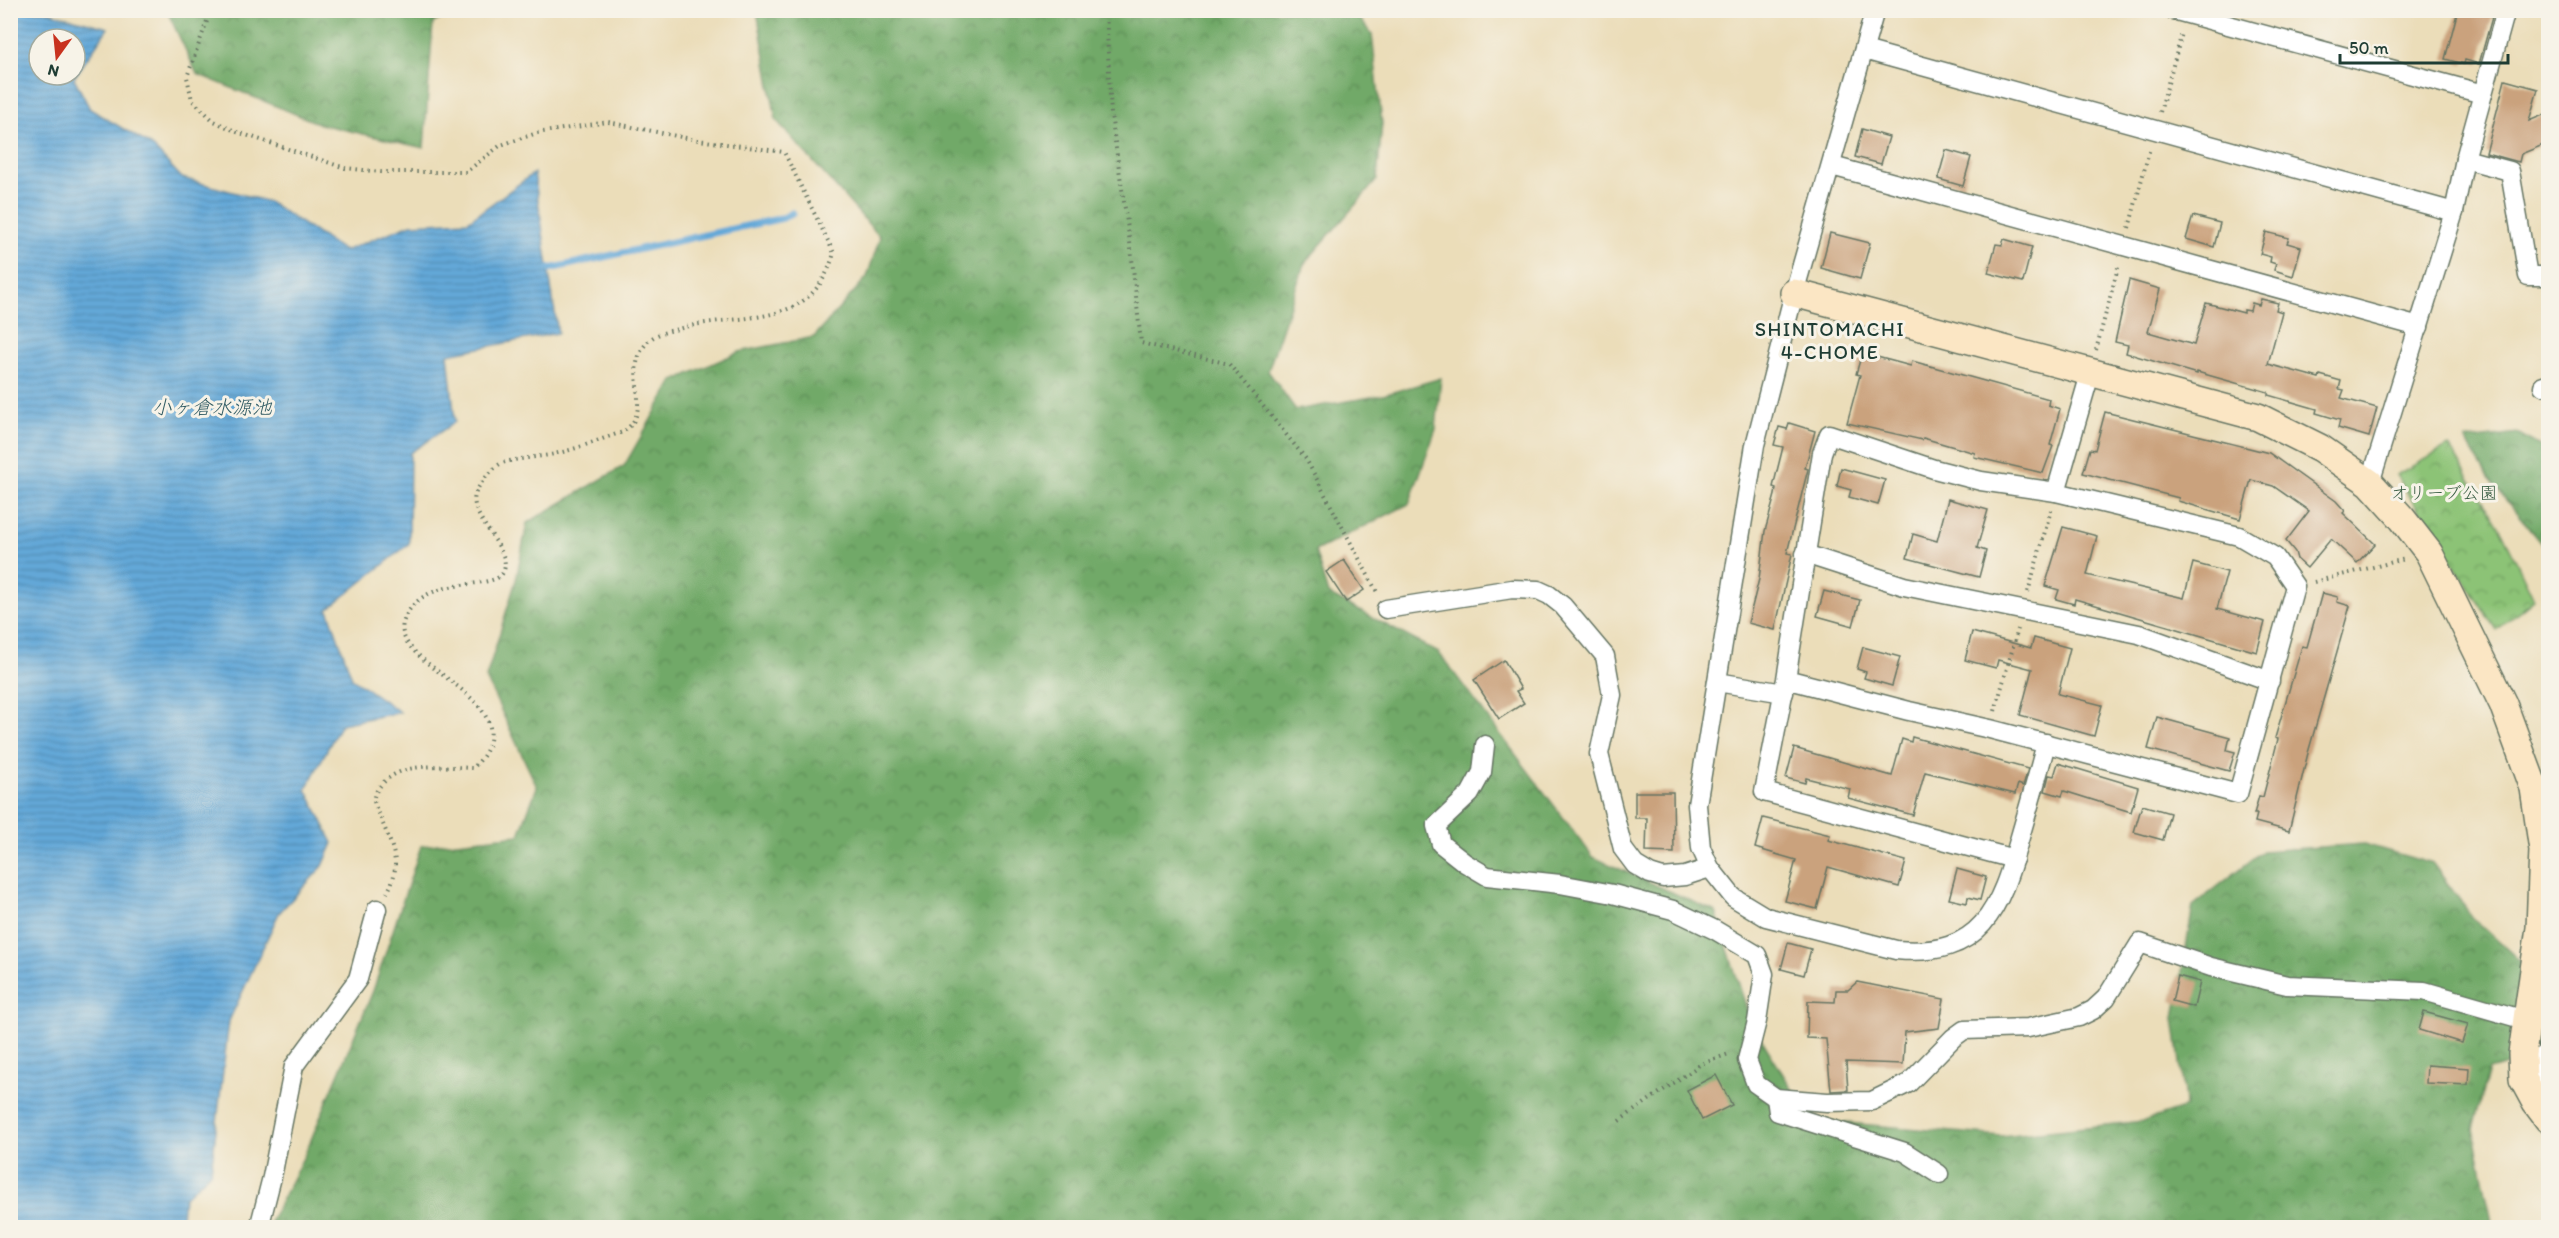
<svg xmlns="http://www.w3.org/2000/svg" width="2559" height="1238" viewBox="0 0 2559 1238" font-family="Itim,'Klee One',sans-serif">
<style>
.forest{fill:url(#forest-crowns);stroke:#48734e;stroke-width:1.5}
.park{fill:url(#park-crowns);stroke:#568055;stroke-width:1.5}
.water{fill:url(#water-rules);stroke:#417286;stroke-width:1.5;fill-rule:evenodd}
.lines{fill:none;stroke-linecap:round;stroke-linejoin:round}
.stream{stroke:#63a8d8;stroke-width:7}
.building{fill:#caa27d}
.street-casing{stroke:#667563;stroke-width:21}
.secondary-casing{stroke:#667563;stroke-width:30}
.path{stroke:#667563;stroke-width:4;stroke-dasharray:1.5 4.5;stroke-linecap:butt}
.street{stroke:#fff;stroke-width:18}
.secondary{stroke:#fbe6c4;stroke-width:27}
.labels{text-anchor:middle;stroke-width:6;stroke-linejoin:round;paint-order:stroke}
.park-label{font-size:18px;fill:#3a5e44;stroke:#f7f3e8}
.neighbourhood-label{font-size:20px;letter-spacing:1.5px;fill:#1f3d34;stroke:#f7f3e8}
.water-label{font-size:20px;font-style:italic;fill:#335d65;stroke:#f7f3e8}
</style>
<defs>
<pattern id="forest-crowns" width="20" height="18" patternUnits="userSpaceOnUse" patternTransform="scale(1.5)"><rect width="20" height="18" fill="#71a967"/><path d="M2 6a3 3 0 1 1 6 0M12 15a3 3 0 1 1 6 0" fill="none" stroke="#5c8b56"/></pattern>
<pattern id="park-crowns" width="20" height="18" patternUnits="userSpaceOnUse" patternTransform="scale(1.5)"><rect width="20" height="18" fill="#8cc376"/><path d="M2 6a3 3 0 1 1 6 0M12 15a3 3 0 1 1 6 0" fill="none" stroke="#72a062"/></pattern>
<pattern id="water-rules" width="6" height="5" patternUnits="userSpaceOnUse" patternTransform="scale(1.5)"><rect width="6" height="5" fill="#63a8d8"/><path d="M0 2.5h6" fill="none" stroke="#518ab0"/></pattern>
</defs>
<rect width="100%" height="100%" fill="#f7f3e8"/>
<filter id="ink" filterUnits="userSpaceOnUse"><feTurbulence type="fractalNoise" baseFrequency=".0167" numOctaves="2"/><feDisplacementMap in="SourceGraphic" scale="12" xChannelSelector="R" yChannelSelector="G"/><feConvolveMatrix kernelMatrix="1 2 1 2 8 2 1 2 1" color-interpolation-filters="sRGB"/></filter>
<filter id="wash" filterUnits="userSpaceOnUse"><feTurbulence type="fractalNoise" baseFrequency=".008" numOctaves="4" result="noise"/><feDisplacementMap in="SourceGraphic" scale="24" xChannelSelector="R" yChannelSelector="G"/><feGaussianBlur stdDeviation="1.35" result="paint"/><feColorMatrix in="noise" values="0 0 0 0 0 0 0 0 0 0 0 0 0 0 0 0 0 1.4 0 .05"/><feComposite in="paint" operator="in"/></filter>
<g filter="url(#wash)">
<rect width="100%" height="100%" fill="#ebddb9"/>
<g class="forest">
<path d="M167 11H457L433 23 424 148 320 124 197 74Z"/>
<path d="M757 11H1354L1372 35 1382 123 1377 180 1304 264 1268 371 1296 410 1383 395 1441 378 1436 429 1409 504 1315 551 1328 594 1439 653 1593 857 1716 912 1751 1022 1811 1120 2001 1136 2144 1121 2186 1107 2174 1018 2193 906 2263 851 2364 844 2433 864 2473 918 2530 970 2548 956V1054L2488 1070 2473 1129 2493 1227 267 1228 305 1154 373 991 421 846 519 835 537 787 486 678 516 580 527 523 624 466 673 381 739 352 814 337 867 277 880 237 776 120Z"/>
<path d="M2519 434 2548 451V551L2488 478 2466 440Z"/>
</g>
<path class="park" d="M2449 446 2503 533 2534 599 2496 630 2396 475Z"/>
<path class="water" d="M10 11H45L108 28 74 78 90 109 152 146 182 178 269 202 344 251 411 224 468 221 534 173 558 333 448 354 455 422 410 453 409 544 328 609 352 678 400 712 341 724 306 789 333 843 323 866 279 913 229 1021 211 1172 184 1198 181 1227H11ZM39 39H75V75H39Z"/>
<g class="lines">
<path class="stream" d="M549 269 783 218 792 213"/>
</g>
<g id="blocks">
<g class="building">
<path d="M2458 10H2494L2479 64 2465 60 2464 64 2445 59Z"/>
<path d="M2505 80 2538 89 2529 121 2548 113V143L2521 154 2519 162 2486 153Z"/>
<path d="M1862 129 1889 137 1881 164 1855 157Z"/>
<path d="M1946 150 1971 157 1963 186 1938 179Z"/>
<path d="M2193 216 2220 223 2214 247 2186 239Z"/>
<path d="M2266 232 2289 238 2287 243 2301 247 2293 276 2274 270 2276 264 2270 262 2271 257 2260 254Z"/>
<path d="M1830 233 1870 243 1860 279 1821 268Z"/>
<path d="M2004 239 2032 247 2023 282 1988 273 1996 244 2002 245Z"/>
<path d="M2129 280 2160 289 2148 332 2194 345 2206 303 2244 313V310L2250 311 2252 303 2259 305 2261 299 2278 303 2276 310 2282 312 2268 364 2319 378 2320 375 2341 381 2339 389 2344 390 2341 398 2377 408 2369 437 2338 428 2340 420 2316 413 2317 409 2268 395V392L2197 372V374L2126 353 2128 345 2115 342Z"/>
<path d="M1862 353 1911 366 1912 361 2049 399 2048 405 2060 409 2050 445 2053 446 2043 473 1974 457 1975 453 1923 438 1922 440 1847 423 1860 375 1856 374Z"/>
<path d="M2105 412 2269 453 2336 501 2345 511 2343 513 2375 544 2357 563 2331 539 2307 568 2297 559 2295 552 2286 541 2309 511 2273 486 2251 480 2240 519 2178 501 2179 498 2083 473 2090 449 2095 450Z"/>
<path d="M1789 423 1815 431 1805 468 1808 469 1787 553 1792 554 1775 630 1748 623 1759 579 1765 531 1775 495 1776 488 1773 487 1783 447 1774 445 1779 427 1787 429Z"/>
<path d="M1841 468 1885 480 1878 505 1849 497 1851 490 1837 486Z"/>
<path d="M1948 499 1988 510 1977 548 1986 551 1979 577 1907 558 1913 534 1937 541Z"/>
<path d="M2063 527 2097 536 2087 575 2184 598 2193 563 2227 572 2217 609 2265 622 2257 652 2075 599 2074 604 2056 599 2059 590 2045 586Z"/>
<path d="M1344 560 1364 590 1346 602 1326 572Z"/>
<path d="M1824 591 1860 600 1853 626 1817 616Z"/>
<path d="M2322 593 2338 597 2337 602 2350 606 2308 753 2289 831 2255 822 2257 814H2254L2259 796 2263 797 2278 739 2275 738 2302 646 2307 647Z"/>
<path d="M1972 632 2031 648 2034 638 2070 648 2058 694 2102 705 2094 736 2020 715 2032 669 1998 660 1996 668 1965 660Z"/>
<path d="M1863 647 1900 657 1892 686 1864 678 1866 672 1857 669Z"/>
<path d="M1504 660 1521 689 1516 691 1524 703 1499 719 1474 680Z"/>
<path d="M2157 717 2230 737 2227 750 2235 752 2229 771 2148 749Z"/>
<path d="M1912 737 2028 769 2023 786 2018 784 2015 794 1925 772 1913 815 1848 798 1850 789 1806 778 1805 783 1786 778 1794 748 1892 776 1902 739 1911 742Z"/>
<path d="M2058 763 2138 787 2131 812 2064 791 2062 796 2045 791 2049 775 2054 776Z"/>
<path d="M1635 792H1673L1674 853 1646 852 1647 818H1635Z"/>
<path d="M2142 805 2170 813 2163 840 2134 832Z"/>
<path d="M1763 818 1830 835 1828 840 1906 861 1899 887 1828 867 1817 909 1785 901 1796 860 1755 848Z"/>
<path d="M1957 869 1986 877 1980 900 1968 897 1967 903 1949 899Z"/>
<path d="M1788 943 1811 949 1804 975 1781 969Z"/>
<path d="M2178 976 2200 982 2194 1007 2172 1001Z"/>
<path d="M1857 982 1944 999 1939 1028 1905 1032 1903 1064 1846 1062 1848 1090 1831 1091 1826 1039 1807 1038 1808 1001 1835 1002 1836 990H1848Z"/>
<path d="M2424 1012 2468 1024 2462 1043 2419 1030Z"/>
<path d="M2427 1065 2469 1068 2468 1085 2426 1083Z"/>
<path d="M1716 1075 1732 1105 1702 1120 1687 1090Z"/>
</g>
</g>
</g>
<g filter="url(#ink)">
<use href="#blocks" fill-opacity="0" stroke="#667563" stroke-width="1.5"/>
<g class="lines">
<defs>
<g id="street">
<path d="M1875 10 1794 293 1755 445 1697 805 1701 848 1710 868 1733 897 1766 917 1896 950C1982 958 2000 909 2020 837 2029 806 2038 775 2046 743"/>
<path d="M2173 10 2483 94"/>
<path d="M1864 50 2454 212"/>
<path d="M2465 159 2510 171 2528 276H2548"/>
<path d="M1832 166 2419 327"/>
<path d="M2543 386 2548 385"/>
<path d="M2370 483 2454 212 2465 159 2506 10"/>
<path d="M2056 492 2090 374"/>
<path d="M1805 554 1904 586 2139 634 2270 681"/>
<path d="M1386 609 1512 589 1538 590 1549 595 1563 606 1605 656 1612 695 1599 754 1623 849 1635 865 1650 874 1663 878 1685 876 1710 868"/>
<path d="M1786 679 1909 711 1990 729 2238 794 2295 586 2275 557 2239 536 2056 492 1981 481 1934 469 1829 434 1822 453 1786 679 1764 792 2014 859"/>
<path d="M1717 682 1784 693"/>
<path d="M1485 745 1482 772 1470 794 1436 826 1441 844 1465 863 1487 876 1560 884 1613 894 1673 910 1715 930 1757 955 1764 974 1757 1021 1747 1060 1756 1084 1776 1098 1827 1102 1872 1101 1909 1083 1953 1038 1964 1030 2028 1028 2079 1017 2093 1010 2106 998 2140 943 2211 967 2287 985 2424 991 2525 1020"/>
<path d="M2548 1052 2542 1056 2544 1076 2548 1085"/>
<path d="M1776 1098 1778 1112 1905 1152 1939 1174"/>
<path d="M259 1228 272 1177 294 1066 358 979 377 909"/>
</g>
<path id="secondary" d="M1794 293 2258 417 2320 448 2370 483 2401 517 2429 553 2503 704 2534 788 2543 850 2540 928 2522 1054 2523 1079 2536 1103 2548 1119"/>
</defs>
<use href="#street" class="street-casing"/>
<use href="#secondary" class="secondary-casing"/>
<g class="path">
<path d="M211 10 187 77 192 100 214 121 237 132 345 168 381 172H466L501 145 537 133 608 122 691 139 784 152 834 253C811 334 740 310 678 329 670 331 659 333 652 338 616 368 658 408 623 432 600 439 578 449 554 454 542 457 509 459 500 464 492 469 477 486 475 495 468 518 517 552 502 574 489 591 422 574 404 620 385 667 542 700 473 768 443 767 403 760 381 785 377 790 373 795 374 801 375 807 379 813 381 819 392 847 403 864 387 893"/>
<path d="M1106 10 1111 115 1131 249 1141 343 1229 364 1306 459 1377 592"/>
<path d="M2160 112 2182 33"/>
<path d="M2129 228 2150 148"/>
<path d="M2096 350 2119 264"/>
<path d="M2314 582 2405 559"/>
<path d="M2028 592 2051 510"/>
<path d="M1995 711 2018 629"/>
<path d="M1619 1121 1701 1064 1729 1054"/>
</g>
<use href="#street" class="street"/>
<use href="#secondary" class="secondary"/>
</g>
</g>
<g class="labels">
<g class="park-label">
<text x="2444" y="499">オリーブ公園</text>
</g>
<g class="neighbourhood-label">
<text x="1830" y="336">SHINTOMACHI<tspan x="1830" dy="23">4-CHOME</tspan></text>
</g>
<g class="water-label">
<text x="212" y="414">小ヶ倉水源池</text>
</g>
</g>
<rect width="2559" height="1238" fill="none" stroke="#f7f3e8" stroke-width="36"/>
<g transform="translate(57 57) rotate(195)"><circle r="28" fill="#f7f3e8" stroke="#a1aaa0" stroke-width="1.5"/>
<path d="M0-4.5L10 22L0 15L-10 22Z" fill="#c8321e"/>
<text y="-9" font-size="16" font-weight="bold" text-anchor="middle" fill="#1f3d34">N</text>
</g>
<path d="M2340 54v9h168v-9" fill="none" stroke="#1f3d34" stroke-width="3"/>
<text x="2349" y="54" font-size="18" fill="#1f3d34" stroke="#f7f3e8" stroke-width="4.5" paint-order="stroke">50 m</text>
</svg>
